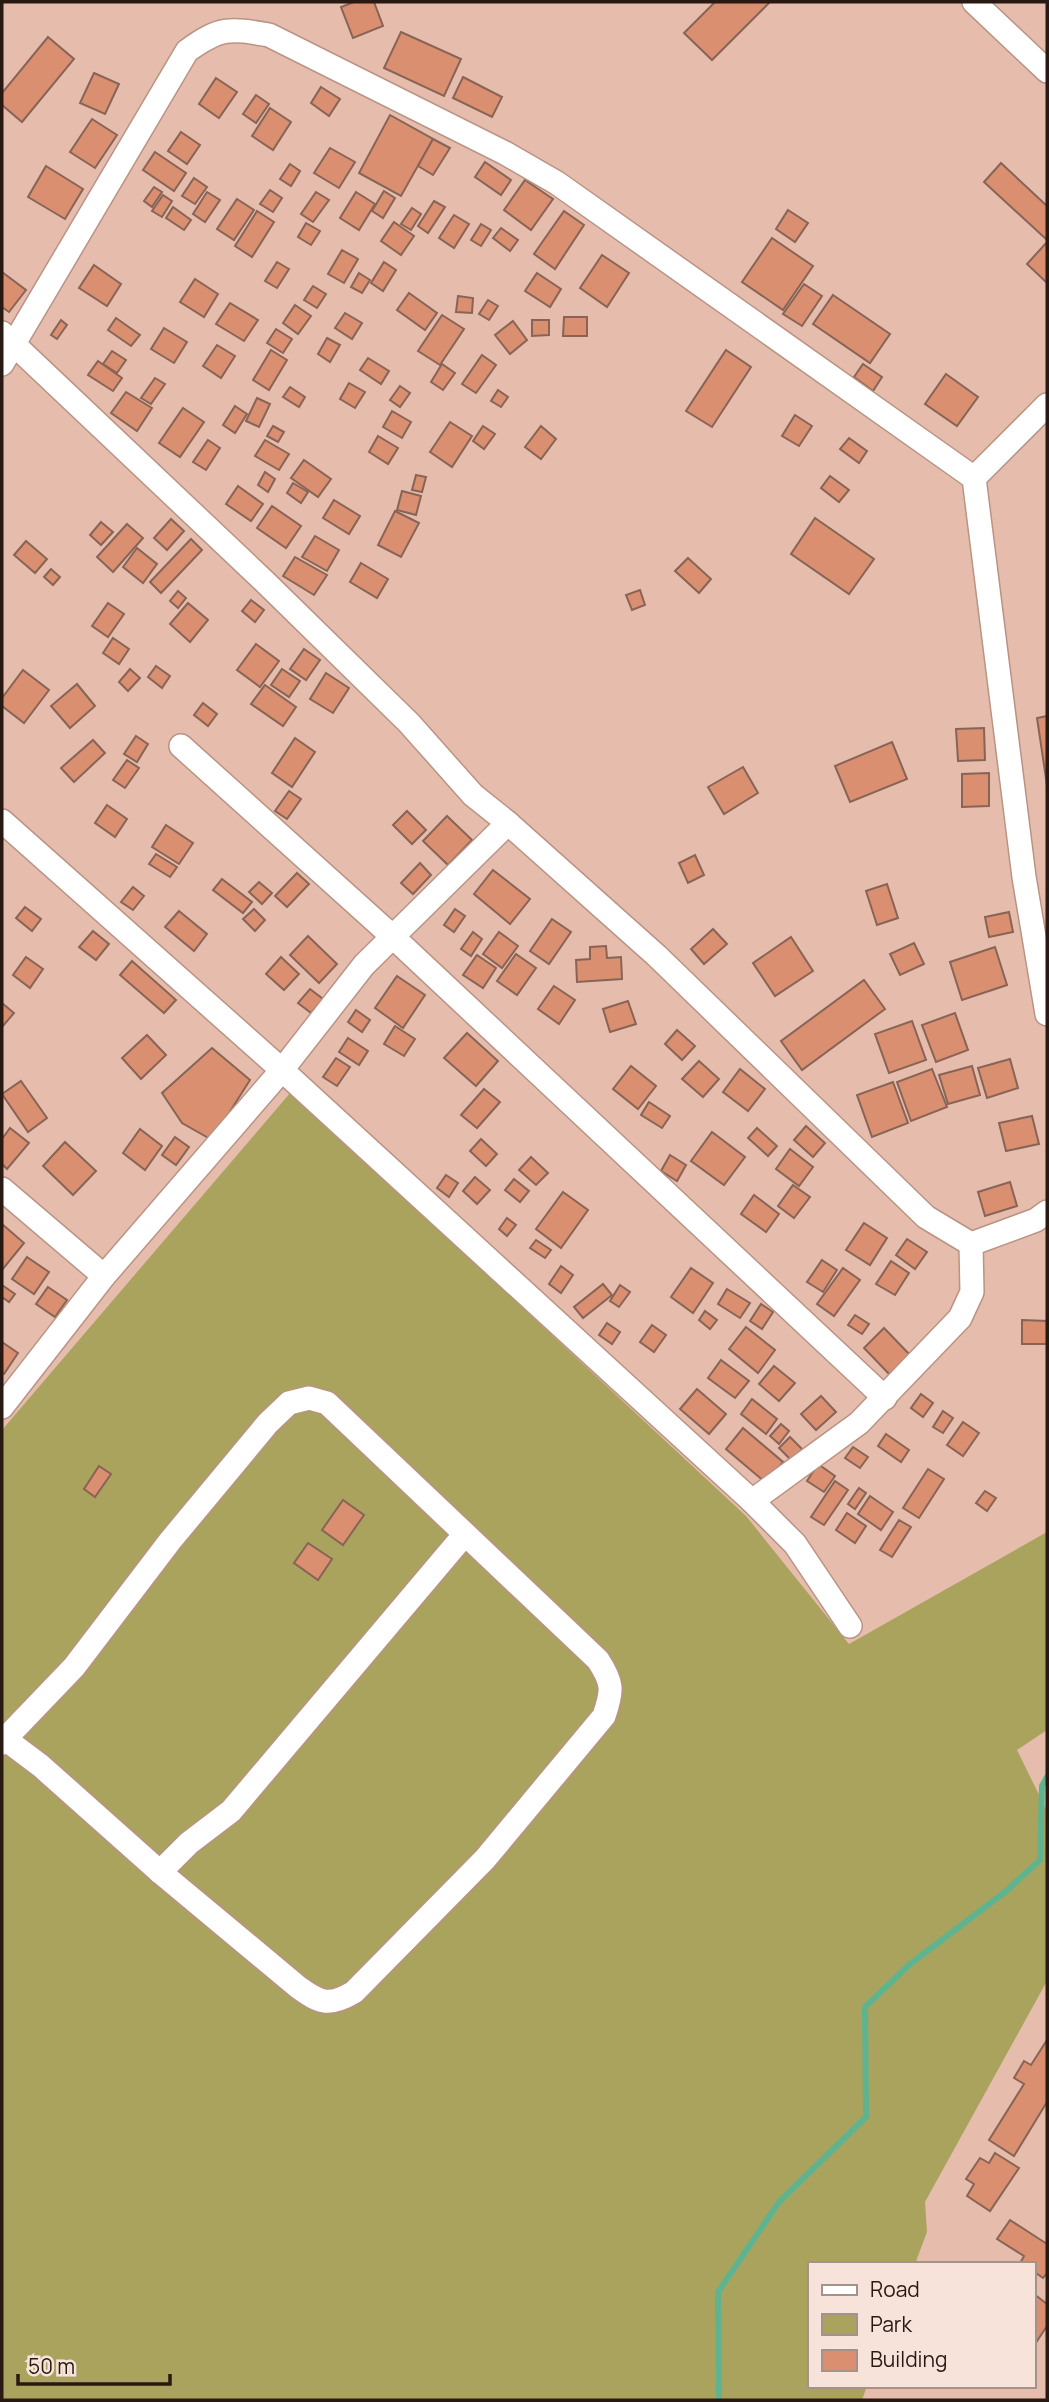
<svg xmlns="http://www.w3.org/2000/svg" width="1049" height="2402" viewBox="0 0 1049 2402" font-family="Manrope,sans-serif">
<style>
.green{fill:#aaa35e}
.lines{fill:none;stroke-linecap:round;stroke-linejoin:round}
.stream{stroke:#5fb48f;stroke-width:6}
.building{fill:#d98f70;stroke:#886456;stroke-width:2}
.minor-casing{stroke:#ba9384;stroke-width:26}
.minor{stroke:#fff;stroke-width:23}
</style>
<rect width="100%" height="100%" fill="#e6bdad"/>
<path class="green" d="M291 1092 746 1516 849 1644 1047 1532V1730L1017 1750 1047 1811V1981L925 2202 927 2232 915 2264H809V2386H867L862 2400H2V1430Z"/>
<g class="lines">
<path class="stream" d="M719 2400 718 2292 779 2202 866 2117 865 2007 910 1964 1005 1892 1040 1860 1042 1786 1047 1777"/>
</g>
<g class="building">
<path d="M354 2H374L383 26 353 38 341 7Z"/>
<path d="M715 2H770L712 60 684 33Z"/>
<path d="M401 32 461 59 444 96 384 68Z"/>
<path d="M48 37 74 59 22 122 2 105V93Z"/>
<path d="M94 73 119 84 105 114 80 103Z"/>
<path d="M463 77 502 97 492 117 453 98Z"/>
<path d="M216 78 237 92 219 118 199 104Z"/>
<path d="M321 87 340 99 329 116 311 103Z"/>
<path d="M256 95 269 104 256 123 243 114Z"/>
<path d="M270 108 291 122 273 150 252 136Z"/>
<path d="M390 115 433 139 401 196 359 173Z"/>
<path d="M92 119 117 135 95 168 70 152Z"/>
<path d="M181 132 200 145 187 164 168 151Z"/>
<path d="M433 139 450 148 433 175 418 166Z"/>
<path d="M330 148 355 162 339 188 314 173Z"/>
<path d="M155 152 186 173 174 191 143 170Z"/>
<path d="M485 162 511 180 501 195 475 177Z"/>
<path d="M1001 163 1047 206V240L984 182Z"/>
<path d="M290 164 300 171 291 186 280 179Z"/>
<path d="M46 166 83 189 65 219 28 197Z"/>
<path d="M194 178 207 187 195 204 182 196Z"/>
<path d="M525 180 553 199 531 230 504 210Z"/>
<path d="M154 187 162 192 152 207 144 201Z"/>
<path d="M270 190 282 198 273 212 260 204Z"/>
<path d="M384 191 395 198 383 218 372 211Z"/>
<path d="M207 192 220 200 205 222 193 214Z"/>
<path d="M316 192 329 200 313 222 301 214Z"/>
<path d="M356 192 375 204 359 230 340 218Z"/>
<path d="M163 195 172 201 162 217 152 211Z"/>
<path d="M237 199 254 210 234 240 217 229Z"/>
<path d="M434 201 445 207 428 233 418 226Z"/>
<path d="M173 207 191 220 184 230 166 218Z"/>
<path d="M412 208 421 214 411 230 401 224Z"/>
<path d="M788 210 808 223 795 242 776 229Z"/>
<path d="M257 211 274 222 252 257 235 246Z"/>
<path d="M564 211 584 225 555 269 534 254Z"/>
<path d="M454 215 469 224 454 248 439 238Z"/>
<path d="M394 222 414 236 401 255 381 241Z"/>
<path d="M306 223 320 231 311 245 298 237Z"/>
<path d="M481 224 491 230 481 246 471 240Z"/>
<path d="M501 228 518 240 510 251 493 238Z"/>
<path d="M772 238 813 266 783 310 742 282Z"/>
<path d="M1047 242V283L1027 264Z"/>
<path d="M342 250 358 259 344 283 328 274Z"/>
<path d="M602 255 629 273 607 307 580 288Z"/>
<path d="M277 262 289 269 277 288 265 281Z"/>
<path d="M384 262 396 270 383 291 371 283Z"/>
<path d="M94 265 121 284 107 306 79 288Z"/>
<path d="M2 272 26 290 9 312 2 307Z"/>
<path d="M359 273 370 280 362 293 351 287Z"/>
<path d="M537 273 561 289 550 307 525 291Z"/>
<path d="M195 279 218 294 204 317 180 302Z"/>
<path d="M804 284 822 296 802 326 783 314Z"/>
<path d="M313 286 326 294 317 308 304 300Z"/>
<path d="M409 293 437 313 425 330 397 310Z"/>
<path d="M833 295 890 334 870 363 813 324Z"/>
<path d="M458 296 473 298 472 313 456 312Z"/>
<path d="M488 300 498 306 489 320 479 314Z"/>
<path d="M230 303 258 320 244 341 216 324Z"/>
<path d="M295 305 311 316 298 334 283 323Z"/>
<path d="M345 313 362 323 352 339 335 328Z"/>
<path d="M442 315 464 329 440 365 418 351Z"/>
<path d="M564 317H587V336H563Z"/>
<path d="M116 318 140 335 131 346 108 330Z"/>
<path d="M61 320 67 325 57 339 51 335Z"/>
<path d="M532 320H549V335L532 336Z"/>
<path d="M513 321 527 340 510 354 495 335Z"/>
<path d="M164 328 187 342 174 363 151 349Z"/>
<path d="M276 329 292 339 283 353 267 343Z"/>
<path d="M327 338 340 345 330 362 318 354Z"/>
<path d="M217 345 235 356 221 378 203 366Z"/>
<path d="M271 350 287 360 269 390 253 380Z"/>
<path d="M726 350 751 367 712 427 686 411Z"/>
<path d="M112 351 126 360 117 373 103 364Z"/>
<path d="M482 355 496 365 476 393 462 384Z"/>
<path d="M368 358 389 371 381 384 360 370Z"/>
<path d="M98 361 122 378 113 391 88 375Z"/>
<path d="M442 364 455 373 443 390 431 382Z"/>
<path d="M863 364 882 377 873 391 854 377Z"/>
<path d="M946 374 978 397 957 426 925 404Z"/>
<path d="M155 378 165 384 151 404 141 398Z"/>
<path d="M349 383 365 392 355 408 340 399Z"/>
<path d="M400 386 410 393 400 407 390 400Z"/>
<path d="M290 387 305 397 299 407 283 397Z"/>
<path d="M498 390 508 397 501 407 491 401Z"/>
<path d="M126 392 152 408 137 431 111 413Z"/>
<path d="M257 398 270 404 259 427 246 421Z"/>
<path d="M235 406 247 414 235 433 223 425Z"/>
<path d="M183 408 204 422 180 457 159 443Z"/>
<path d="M392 411 411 422 402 438 383 427Z"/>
<path d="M795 415 812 426 799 446 782 436Z"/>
<path d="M450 422 472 436 452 467 430 452Z"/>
<path d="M273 426 284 432 278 442 267 436Z"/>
<path d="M483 426 495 434 484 449 473 441Z"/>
<path d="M541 426 556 439 541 459 525 447Z"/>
<path d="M378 436 398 448 388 464 369 452Z"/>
<path d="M849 438 867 451 859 463 840 449Z"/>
<path d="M208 440 220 448 206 470 193 462Z"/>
<path d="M265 440 289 454 279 470 255 456Z"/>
<path d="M304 460 331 479 318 497 291 478Z"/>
<path d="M265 472 275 479 268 492 258 485Z"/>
<path d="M416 475 426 477 422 492 412 490Z"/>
<path d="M830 476 849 490 839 502 821 488Z"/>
<path d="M293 483 308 492 301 503 287 493Z"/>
<path d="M238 486 263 504 251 521 226 504Z"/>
<path d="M402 491 421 496 416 515 397 510Z"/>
<path d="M334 500 360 516 349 534 323 518Z"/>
<path d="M272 506 301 526 286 548 257 528Z"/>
<path d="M395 511 419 523 401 557 378 545Z"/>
<path d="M815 518 874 559 849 594 791 554Z"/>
<path d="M171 519 184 531 167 550 154 538Z"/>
<path d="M101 522 113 532 101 545 90 535Z"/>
<path d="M127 524 143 538 113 572 97 557Z"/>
<path d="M315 536 339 550 327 571 302 557Z"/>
<path d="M191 539 202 550 161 593 150 582Z"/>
<path d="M26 541 47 559 35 573 14 555Z"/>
<path d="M137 548 157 564 143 583 123 567Z"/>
<path d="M295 557 327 575 314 595 283 576Z"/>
<path d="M688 558 711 579 699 593 675 571Z"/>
<path d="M361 563 388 579 377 598 350 582Z"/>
<path d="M51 569 60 577 53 585 44 577Z"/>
<path d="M640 590 645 605 632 610 626 595Z"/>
<path d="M178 591 186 598 178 608 170 601Z"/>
<path d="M251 600 264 610 255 622 242 611Z"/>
<path d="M108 603 124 614 108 637 92 626Z"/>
<path d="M188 603 208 620 190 642 170 624Z"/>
<path d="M113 638 129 649 119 664 103 653Z"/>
<path d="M256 644 279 661 260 687 237 670Z"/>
<path d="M304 649 320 660 306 680 290 669Z"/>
<path d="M156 666 170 676 162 688 148 677Z"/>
<path d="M130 669 140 678 128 691 119 682Z"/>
<path d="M282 669 300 681 289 697 271 685Z"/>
<path d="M23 670 49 690 24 723 2 706V698Z"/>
<path d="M326 673 349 688 333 713 310 699Z"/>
<path d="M77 684 95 706 70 728 51 706Z"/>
<path d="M265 685 296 707 283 726 251 704Z"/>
<path d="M203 703 217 714 208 726 194 715Z"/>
<path d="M1047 716V785L1037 718Z"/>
<path d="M984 728 985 760 958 761 956 729Z"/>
<path d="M136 736 148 744 137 762 124 754Z"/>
<path d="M295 738 315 752 292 787 272 773Z"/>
<path d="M93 740 105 753 74 782 61 768Z"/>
<path d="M892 742 907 779 850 802 835 766Z"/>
<path d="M127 760 139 768 125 788 113 780Z"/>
<path d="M743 767 758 793 724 814 708 787Z"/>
<path d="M989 773V806L962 807V774Z"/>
<path d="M289 791 301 799 287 819 275 811Z"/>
<path d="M107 805 127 819 115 837 95 823Z"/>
<path d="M407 811 426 830 412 844 393 825Z"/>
<path d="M447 816 472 840 448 865 423 841Z"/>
<path d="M166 825 193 843 179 864 152 847Z"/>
<path d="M156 854 177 867 170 877 149 864Z"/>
<path d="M695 855 704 875 688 883 679 863Z"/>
<path d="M420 863 431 875 413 894 401 883Z"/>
<path d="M493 870 530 899 510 924 474 894Z"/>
<path d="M297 873 309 884 287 907 275 896Z"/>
<path d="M222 879 252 902 243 913 213 890Z"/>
<path d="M259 882 272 893 262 904 249 892Z"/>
<path d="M887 884 898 918 877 925 866 891Z"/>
<path d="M133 887 144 896 133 910 121 902Z"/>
<path d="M25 907 41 919 32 931 16 918Z"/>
<path d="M254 909 265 920 255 931 243 919Z"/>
<path d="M455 909 465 916 454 932 444 925Z"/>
<path d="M179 911 207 934 194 951 165 927Z"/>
<path d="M1009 912 1013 932 989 937 985 917Z"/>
<path d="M552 919 571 932 549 964 530 951Z"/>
<path d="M713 929 727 944 704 964 691 949Z"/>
<path d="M93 931 109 944 96 960 79 947Z"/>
<path d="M473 932 482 939 471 956 461 949Z"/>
<path d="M499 932 518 946 502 968 483 954Z"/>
<path d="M308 936 337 964 319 983 290 955Z"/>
<path d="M791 937 813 971 775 996 753 963Z"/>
<path d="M914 943 924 964 900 975 890 954Z"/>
<path d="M606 946 607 958 621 957 622 979 577 982 576 960 590 959V947Z"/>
<path d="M995 947 1007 985 962 1000 950 962Z"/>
<path d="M516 954 536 968 517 995 497 981Z"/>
<path d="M477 955 496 968 483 988 463 975Z"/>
<path d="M26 957 43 969 30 988 13 975Z"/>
<path d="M281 957 299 974 284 990 266 974Z"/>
<path d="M132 961 176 1000 164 1013 120 975Z"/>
<path d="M397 976 425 995 403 1028 375 1008Z"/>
<path d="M864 980 885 1009 802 1070 781 1041Z"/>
<path d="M554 986 575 1000 559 1024 538 1009Z"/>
<path d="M310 989 323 999 311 1013 298 1003Z"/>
<path d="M628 1001 636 1024 610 1032 603 1009Z"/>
<path d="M2 1003 14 1013 2 1027Z"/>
<path d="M356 1010 370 1020 362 1032 348 1022Z"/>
<path d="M955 1013 968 1050 936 1062 922 1025Z"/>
<path d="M912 1021 926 1060 889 1073 875 1034Z"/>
<path d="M395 1026 415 1039 404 1056 384 1044Z"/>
<path d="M677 1030 695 1046 682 1060 665 1044Z"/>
<path d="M467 1033 498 1061 476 1086 444 1058Z"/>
<path d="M147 1035 166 1055 141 1079 122 1058Z"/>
<path d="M348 1038 368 1051 359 1065 339 1052Z"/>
<path d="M212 1048 250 1080 212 1140 182 1123 162 1093Z"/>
<path d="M336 1058 350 1067 337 1086 323 1077Z"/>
<path d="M1010 1059 1018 1088 987 1098 978 1068Z"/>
<path d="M699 1061 719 1079 703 1097 682 1079Z"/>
<path d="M631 1066 656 1086 638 1109 613 1089Z"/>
<path d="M972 1066 980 1095 948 1104 939 1075Z"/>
<path d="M740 1069 765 1089 748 1111 723 1092Z"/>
<path d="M932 1069 947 1107 911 1121 897 1082Z"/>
<path d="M21 1081 47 1118 28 1132 2 1094Z"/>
<path d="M893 1082 908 1123 872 1137 857 1095Z"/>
<path d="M484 1089 500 1102 477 1128 461 1115Z"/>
<path d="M649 1102 670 1116 662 1128 641 1115Z"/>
<path d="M1032 1116 1039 1144 1006 1151 999 1123Z"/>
<path d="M806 1126 825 1143 813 1157 794 1140Z"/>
<path d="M10 1128 29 1143 7 1169 2 1164V1139Z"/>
<path d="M757 1128 777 1146 768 1156 748 1138Z"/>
<path d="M140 1129 162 1146 145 1170 123 1153Z"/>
<path d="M712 1132 745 1157 724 1185 691 1161Z"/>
<path d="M175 1137 189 1147 176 1165 162 1155Z"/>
<path d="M481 1139 497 1154 486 1166 470 1151Z"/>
<path d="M65 1142 96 1171 73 1195 43 1166Z"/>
<path d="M790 1149 813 1167 799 1186 776 1169Z"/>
<path d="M670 1155 686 1165 677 1181 661 1171Z"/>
<path d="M531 1157 548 1173 536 1185 519 1170Z"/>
<path d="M446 1175 458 1183 449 1197 437 1188Z"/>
<path d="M475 1177 490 1190 477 1204 463 1191Z"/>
<path d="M514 1179 529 1191 520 1202 505 1190Z"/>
<path d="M1010 1182 1017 1206 985 1216 978 1192Z"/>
<path d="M793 1185 810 1197 794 1218 778 1206Z"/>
<path d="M563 1192 588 1210 561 1248 536 1229Z"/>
<path d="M754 1195 779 1214 766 1232 741 1214Z"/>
<path d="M507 1218 516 1225 507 1236 499 1229Z"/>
<path d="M864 1223 887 1238 870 1265 846 1250Z"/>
<path d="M2 1224 24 1243 2 1270Z"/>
<path d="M907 1239 927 1252 915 1269 896 1255Z"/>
<path d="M536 1240 551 1250 545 1258 530 1248Z"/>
<path d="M27 1257 49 1272 34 1294 12 1279Z"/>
<path d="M822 1260 837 1270 823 1292 807 1282Z"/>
<path d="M891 1261 909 1273 895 1295 876 1284Z"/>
<path d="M561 1266 573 1275 561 1293 549 1284Z"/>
<path d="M691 1268 713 1283 693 1313 671 1297Z"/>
<path d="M843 1268 860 1280 834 1316 817 1304Z"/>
<path d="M603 1284 612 1295 583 1318 574 1307Z"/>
<path d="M2 1285 15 1294 9 1302 2 1297Z"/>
<path d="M620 1285 630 1292 619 1307 610 1301Z"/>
<path d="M48 1287 67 1300 55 1317 36 1304Z"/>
<path d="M727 1289 750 1303 740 1318 718 1304Z"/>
<path d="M761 1304 773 1312 762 1329 750 1321Z"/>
<path d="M705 1311 717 1320 710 1329 699 1320Z"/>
<path d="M855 1315 869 1324 862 1334 848 1325Z"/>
<path d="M1022 1320 1047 1321V1344H1022Z"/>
<path d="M607 1323 620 1332 612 1344 599 1335Z"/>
<path d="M652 1325 666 1335 654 1352 640 1342Z"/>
<path d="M746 1327 775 1350 758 1373 729 1349Z"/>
<path d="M884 1328 912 1357 892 1377 864 1348Z"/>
<path d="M2 1342 18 1353 4 1374 2 1373Z"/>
<path d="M721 1360 749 1381 735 1398 708 1378Z"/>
<path d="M774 1366 795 1383 779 1401 759 1384Z"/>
<path d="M697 1389 726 1414 709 1434 680 1409Z"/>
<path d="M921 1394 933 1403 923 1417 911 1408Z"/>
<path d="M821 1396 836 1412 816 1430 801 1414Z"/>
<path d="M752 1399 777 1419 766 1434 741 1414Z"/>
<path d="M943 1411 953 1418 943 1433 933 1427Z"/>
<path d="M963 1422 979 1433 963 1456 947 1445Z"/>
<path d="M781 1424 789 1431 779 1444 770 1436Z"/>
<path d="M743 1428 783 1462 766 1483 726 1449Z"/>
<path d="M886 1434 909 1450 901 1462 878 1446Z"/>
<path d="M790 1437 804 1451 793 1462 779 1448Z"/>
<path d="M853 1447 868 1457 860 1468 845 1458Z"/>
<path d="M818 1464 835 1476 824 1492 807 1481Z"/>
<path d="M99 1466 111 1474 95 1497 84 1489Z"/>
<path d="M928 1469 944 1479 919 1518 903 1508Z"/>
<path d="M835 1481 848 1490 824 1525 811 1517Z"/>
<path d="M859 1488 866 1493 855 1509 848 1504Z"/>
<path d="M985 1491 996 1498 987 1511 976 1503Z"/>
<path d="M870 1496 893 1512 881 1530 858 1514Z"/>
<path d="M343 1500 364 1515 343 1545 322 1530Z"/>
<path d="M847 1513 866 1526 855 1543 836 1530Z"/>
<path d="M899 1520 911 1527 892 1557 880 1550Z"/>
<path d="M308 1543 332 1559 318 1580 294 1563Z"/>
<path d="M1047 2040V2102L1014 2156 989 2140 1024 2084 1014 2078 1024 2061 1031 2065Z"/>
<path d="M995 2153 1019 2168 990 2211 967 2196 974 2184 966 2179 980 2158 989 2163Z"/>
<path d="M1010 2220 1047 2244V2273L1043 2278 1033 2271V2264L1020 2263 1024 2256 997 2239Z"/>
<path d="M1034 2294 1047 2304V2326L1033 2347Z"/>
</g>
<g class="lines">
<defs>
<g id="minor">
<path d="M974 2 1047 71"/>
<path d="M2 333 264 581 409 723 473 795 508 823 364 965 282 1070 104 1276 2 1407"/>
<path d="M2 364 187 51C220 27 229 28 269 35L505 153 557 183 974 478"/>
<path d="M1047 405 974 478 1024 877 1047 1014"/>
<path d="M181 746 392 936 885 1398"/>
<path d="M2 821 282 1070 752 1501 795 1544 850 1626"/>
<path d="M508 823 657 956 926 1217 971 1244 1036 1220 1047 1212"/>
<path d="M2 1189 104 1276"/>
<path d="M752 1501 859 1423 960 1318 972 1292 971 1244"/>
<path d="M2 1736 5 1739 41 1766 160 1872 298 1987C320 2003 329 2007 354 1992L485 1859 604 1716C613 1690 613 1683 598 1660L327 1403 309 1398 289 1403 268 1423 170 1541 74 1667 5 1739 2 1743"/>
<path d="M160 1872 189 1843 231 1811 465 1534"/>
</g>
</defs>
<use href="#minor" class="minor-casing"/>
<use href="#minor" class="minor"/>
</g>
<rect width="1049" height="2402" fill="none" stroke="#281913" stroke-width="7"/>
<rect x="808" y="2262" width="228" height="126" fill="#f8e3da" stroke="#a5928a" stroke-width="2"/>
<rect x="822" y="2285" width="35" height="10" fill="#ffffff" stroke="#a5928a" stroke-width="2"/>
<text x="870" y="2297" font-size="21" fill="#281913">Road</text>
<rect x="822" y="2314" width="35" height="21" fill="#aaa35e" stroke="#a5928a" stroke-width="2"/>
<text x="870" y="2332" font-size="21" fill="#281913">Park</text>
<rect x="822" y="2350" width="35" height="21" fill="#d98f70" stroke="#a5928a" stroke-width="2"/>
<text x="870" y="2367" font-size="21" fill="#281913">Building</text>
<path d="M18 2374v10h152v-10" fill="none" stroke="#281913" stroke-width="3.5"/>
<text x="28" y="2374" font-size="21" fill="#281913" stroke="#f8e3da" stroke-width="5" paint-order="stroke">50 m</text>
</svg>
